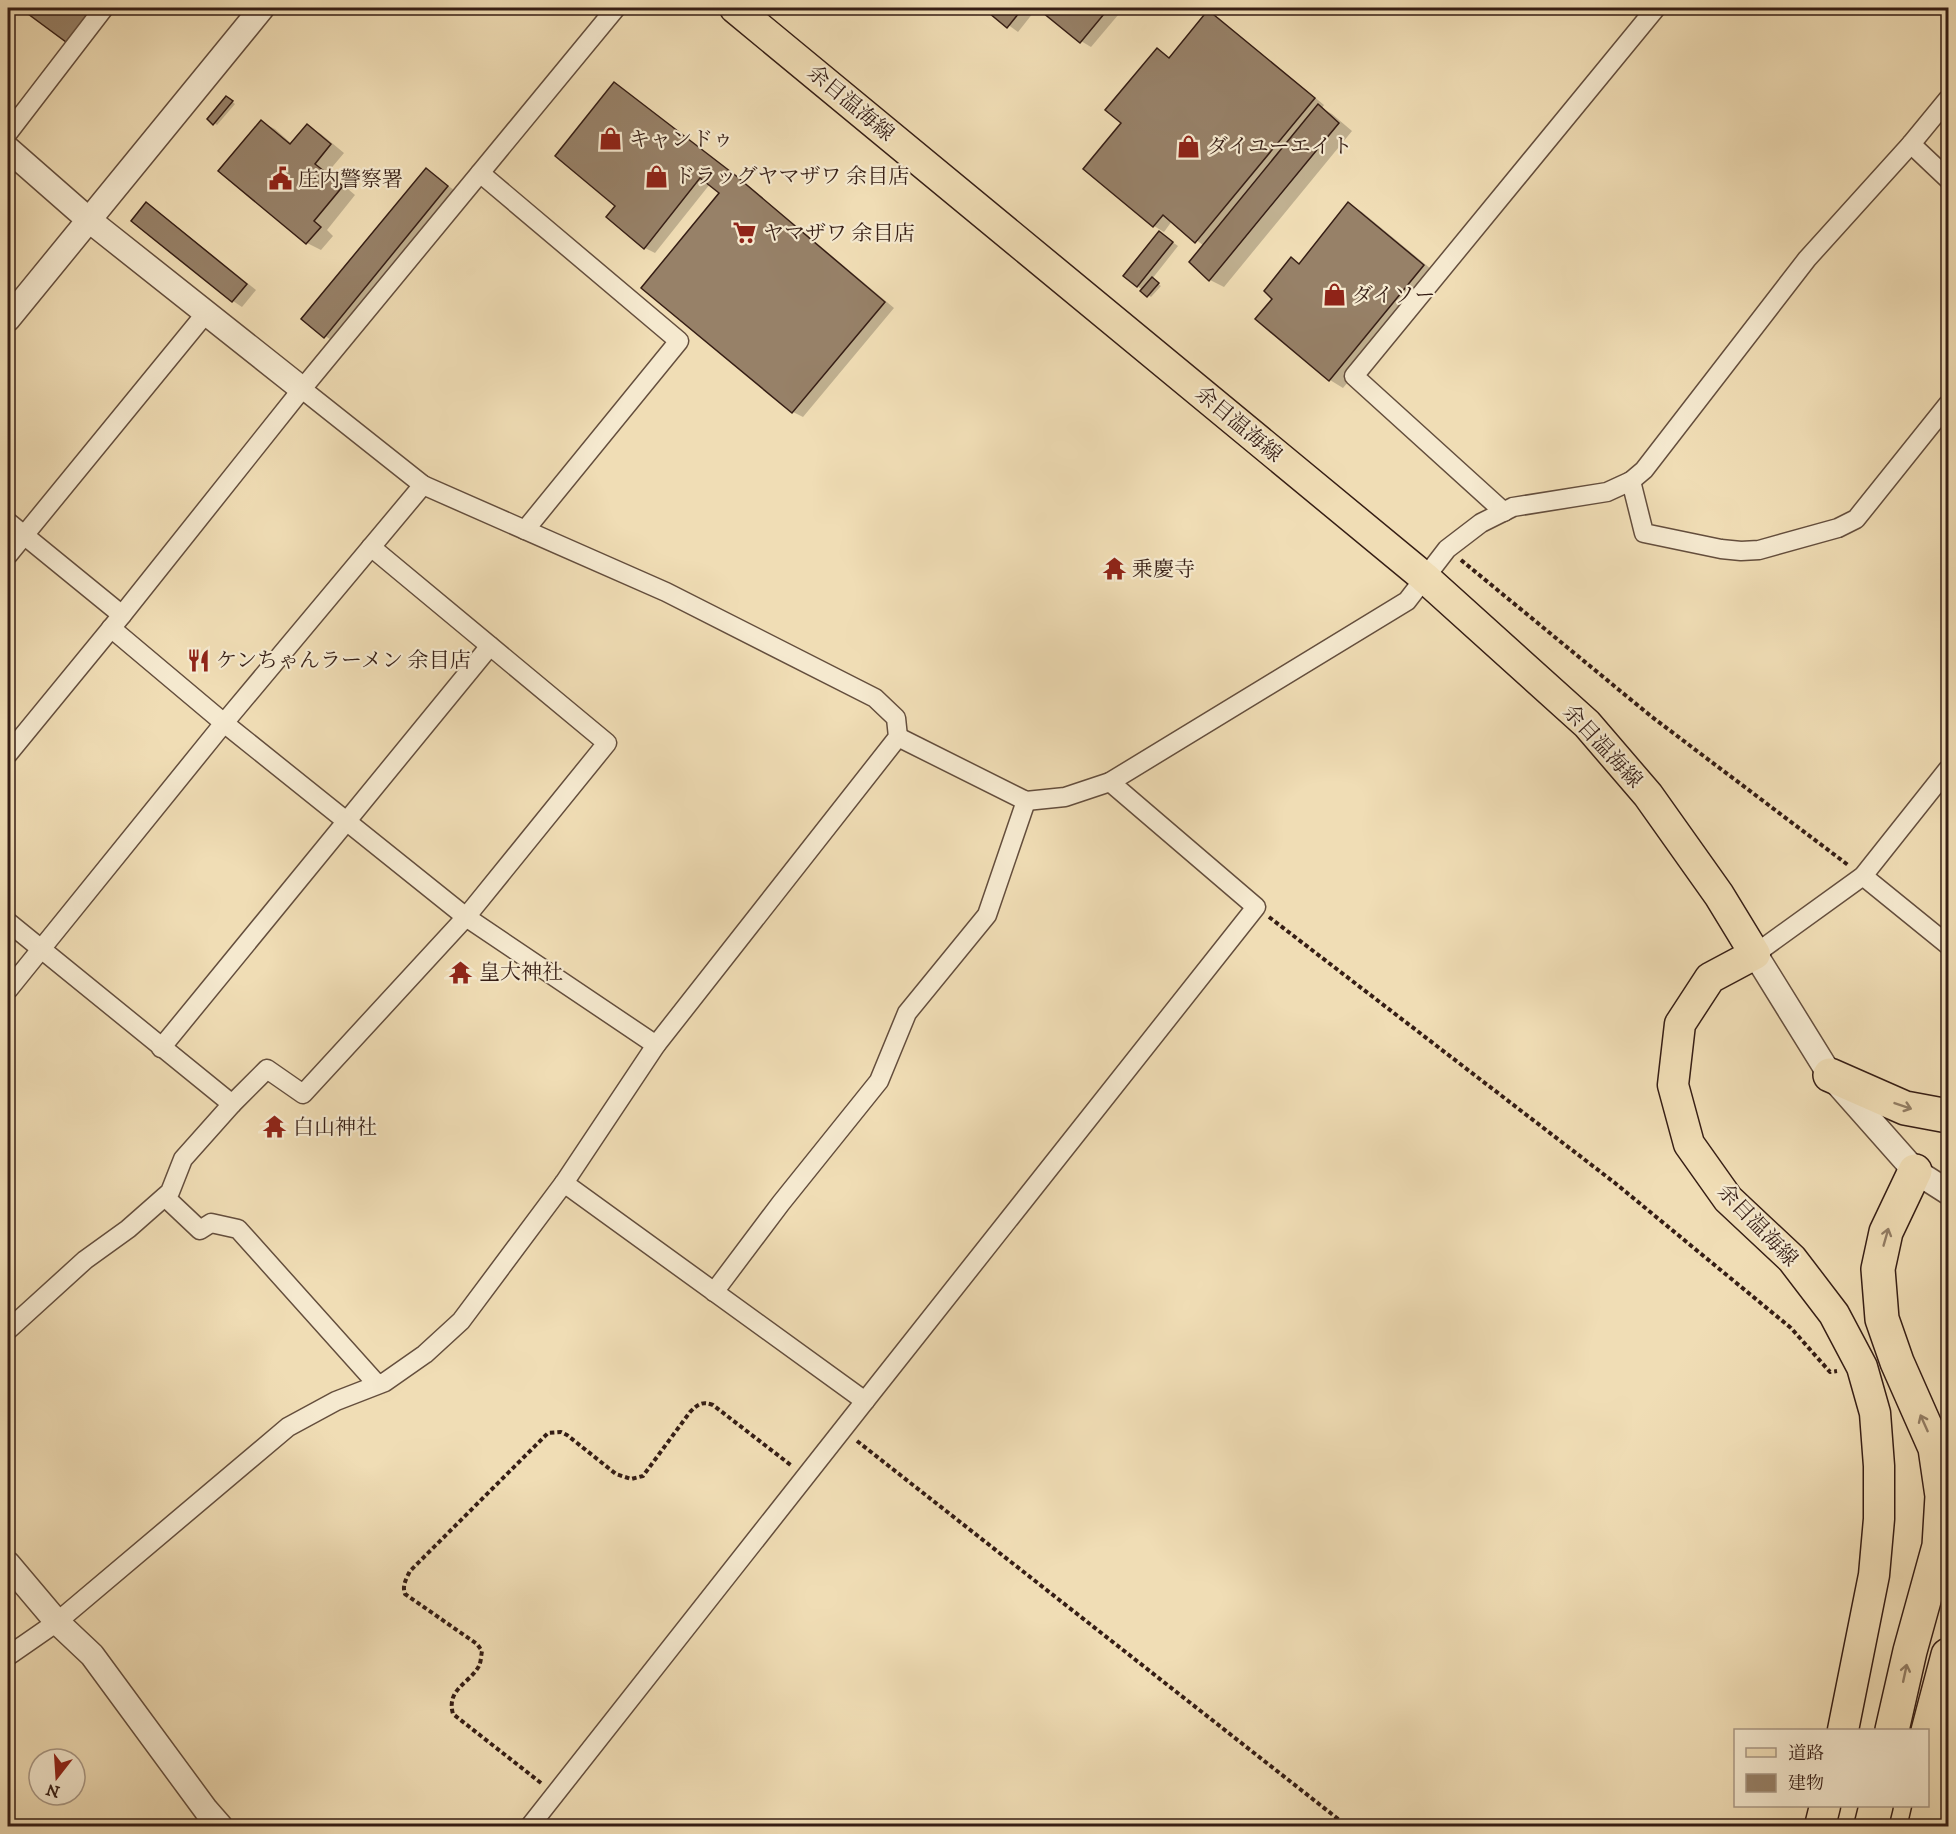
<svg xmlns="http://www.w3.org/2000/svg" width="1956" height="1834" viewBox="0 0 1956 1834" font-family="'IM FELL DW Pica','Noto Serif JP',serif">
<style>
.shadow{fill:#0003}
.building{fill:#978168;stroke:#361e15;stroke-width:1.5}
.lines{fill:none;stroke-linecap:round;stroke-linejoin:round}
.minor-casing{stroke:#644e3d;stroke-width:21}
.tertiary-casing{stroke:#644e3d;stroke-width:27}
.primary-casing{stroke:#361e15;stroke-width:33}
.motorway-casing{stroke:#361e15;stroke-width:36}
.path{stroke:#361e15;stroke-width:4;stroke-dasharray:4.5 3;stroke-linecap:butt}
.minor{stroke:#f5e9cf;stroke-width:18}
.tertiary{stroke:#f5e9cf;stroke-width:24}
.primary{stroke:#f0ddb5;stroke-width:30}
.motorway{stroke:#f0ddb5;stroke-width:33}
.oneway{stroke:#937e65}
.labels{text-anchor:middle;stroke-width:4.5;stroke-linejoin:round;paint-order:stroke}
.street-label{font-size:21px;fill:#361e15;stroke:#f5e9cf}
.poi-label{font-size:21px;fill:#361e15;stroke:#f5e9cf;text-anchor:start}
</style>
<rect width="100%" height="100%" fill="#f0ddb5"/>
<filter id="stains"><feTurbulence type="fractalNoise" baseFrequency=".00333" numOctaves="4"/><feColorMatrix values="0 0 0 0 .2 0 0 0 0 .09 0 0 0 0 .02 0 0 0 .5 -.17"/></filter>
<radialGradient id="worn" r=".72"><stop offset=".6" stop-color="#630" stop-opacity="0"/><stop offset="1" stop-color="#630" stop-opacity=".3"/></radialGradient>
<g class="shadow">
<path d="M22 8H103L77 47Z"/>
<path d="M985 8H1037L1018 32Z"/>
<path d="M1040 8H1124L1091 47 1081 41Z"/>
<path d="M1209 12 1219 18 1324 105 1322 108 1332 114 1352 131 1224 287 1210 280 1191 262 1204 246 1172 221 1164 232 1154 226 1085 169 1123 122 1157 50 1170 59Z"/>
<path d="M614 84 745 183 894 308 803 417 793 412 644 288 721 193 710 184 655 253 645 248 617 206Z"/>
<path d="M229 99 235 104 217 125 209 119Z"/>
<path d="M261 122 275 129 292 144 307 126 321 134 344 153 328 172 355 195 327 230 333 236 321 250 307 243 220 171Z"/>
<path d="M426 170 461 195 338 344 325 336Z"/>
<path d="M146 204 156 210 256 290 242 307 233 301Z"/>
<path d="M1349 204 1362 212 1437 274 1343 388 1330 380 1274 299 1291 259 1300 264Z"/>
<path d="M1160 233 1178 246 1152 279 1161 286 1151 297 1125 276Z"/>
</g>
<g class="building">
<path d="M20 8H94L66 42Z"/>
<path d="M983 8H1023L1007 28Z"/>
<path d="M1037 8H1109L1080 43Z"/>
<path d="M1208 10 1315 98 1195 243 1163 215 1153 227 1083 169 1121 123 1105 110 1157 48 1169 58Z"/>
<path d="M614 82 735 175 885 302 792 413 641 288 719 193 700 178 644 249 606 217 615 206 555 156Z"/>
<path d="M226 96 233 101 213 125 207 119Z"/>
<path d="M1318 104 1339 123 1209 281 1189 262Z"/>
<path d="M261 120 290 144 307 124 331 144 315 164 343 186 314 221 321 227 306 244 218 171Z"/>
<path d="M426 168 448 186 324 338 301 319Z"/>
<path d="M146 202 247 284 232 302 131 221Z"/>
<path d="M1348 202 1424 265 1329 381 1255 319 1272 299 1264 291 1291 257 1299 264Z"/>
<path d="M1159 231 1173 242 1137 287 1123 276Z"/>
<path d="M1152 277 1159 283 1147 297 1140 291Z"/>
</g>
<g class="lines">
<defs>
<g id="minor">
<path d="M8 133 104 8"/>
<path d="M1911 144 1948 179"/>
<path d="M480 173 679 341 525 530"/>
<path d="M1631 481 1644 533 1721 549 1741 551 1759 550 1838 528 1856 519 1948 404"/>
<path d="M1504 512 1354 376 1656 8"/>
<path d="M8 522 122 615"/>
<path d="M8 555 206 313"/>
<path d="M111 628 224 723 466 917 656 1045"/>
<path d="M898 737 1026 801 1065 797 1110 782 1407 601 1447 549 1481 523 1513 507 1607 492 1631 481 1644 470 1807 259 1911 144 1948 99"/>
<path d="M8 754 122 615 302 389 616 8"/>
<path d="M1863 876 1948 945"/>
<path d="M8 922 232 1104 267 1069 303 1094 466 917 607 743 371 547"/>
<path d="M1755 954 1863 876 1948 769"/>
<path d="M8 990 224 723 423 485"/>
<path d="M161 1048 490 646"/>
<path d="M564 1183 865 1401"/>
<path d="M165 1197 200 1230 211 1223 238 1229 377 1384"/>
<path d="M714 1292 781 1203 879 1081 907 1013 987 915 1026 801"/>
<path d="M8 1330 85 1260 128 1229 170 1192 183 1159 232 1104"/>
<path d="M8 1656 57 1622 288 1427 336 1401 385 1382 425 1354 461 1321 564 1183 656 1045 898 737 896 718 875 698 666 592 423 485 302 389"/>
<path d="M530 1826 865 1401 1256 907 1110 782"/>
</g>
<g id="tertiary">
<path d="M8 149 89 220 302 389"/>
<path d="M8 319 262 8"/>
<path d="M1755 954 1830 1075 1915 1171 1948 1192"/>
<path d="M8 1564 57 1622 92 1655 206 1810 220 1826"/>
</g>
<g id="primary">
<path d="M735 8 1424 577 1587 724 1648 795 1719 895 1755 954 1710 978 1680 1024 1673 1085 1689 1144 1728 1199 1792 1259 1834 1314 1862 1367 1875 1413 1879 1466V1519L1874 1575 1843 1730"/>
<path d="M1820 1826 1825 1806"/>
</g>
<g id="motorway">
<path d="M1830 1075 1905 1108 1948 1116"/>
<path d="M1892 1730 1910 1651 1939 1546 1942 1496 1935 1448 1897 1362 1882 1319 1878 1269 1886 1232 1915 1171"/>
<path d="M1928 1731 1948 1655"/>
<path d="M1871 1826 1876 1806"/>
<path d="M1925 1826 1948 1728"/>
</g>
</defs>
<use href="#minor" class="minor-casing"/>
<use href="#tertiary" class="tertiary-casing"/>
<use href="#primary" class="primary-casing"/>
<use href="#motorway" class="motorway-casing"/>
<g class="path">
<path d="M1461 560 1652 717 1848 865"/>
<path d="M1269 917 1615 1183 1791 1328 1830 1372 1837 1371"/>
<path d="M857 1441 1347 1826"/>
<path d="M541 1783 453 1714C446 1689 469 1684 479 1666 481 1662 481 1656 482 1651L477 1644 405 1594C402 1586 406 1579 410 1571L548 1433 561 1432 567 1435 616 1474 631 1479 643 1476 690 1412C698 1404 702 1401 713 1405L792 1466"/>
</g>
<use href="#minor" class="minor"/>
<use href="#tertiary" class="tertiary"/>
<use href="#primary" class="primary"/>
<use href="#motorway" class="motorway"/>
</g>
<defs><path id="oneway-shaft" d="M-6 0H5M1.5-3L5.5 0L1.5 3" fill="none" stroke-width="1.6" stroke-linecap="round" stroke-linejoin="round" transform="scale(1.5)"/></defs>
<g class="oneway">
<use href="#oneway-shaft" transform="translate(1903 1106) rotate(19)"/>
<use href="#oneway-shaft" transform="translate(1886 1237) rotate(-74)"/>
<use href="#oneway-shaft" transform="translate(1924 1423) rotate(-114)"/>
<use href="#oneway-shaft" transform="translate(1905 1673) rotate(-78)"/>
</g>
<defs>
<symbol id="shop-bare" viewBox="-9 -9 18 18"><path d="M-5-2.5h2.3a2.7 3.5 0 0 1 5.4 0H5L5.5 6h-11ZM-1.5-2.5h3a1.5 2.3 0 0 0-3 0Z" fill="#8f2418" stroke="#f5e9cf" stroke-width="2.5" paint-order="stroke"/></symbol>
<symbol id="civic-bare" viewBox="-9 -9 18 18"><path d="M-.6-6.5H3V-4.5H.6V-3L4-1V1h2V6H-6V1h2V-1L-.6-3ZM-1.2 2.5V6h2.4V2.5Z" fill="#8f2418" stroke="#f5e9cf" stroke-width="2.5" paint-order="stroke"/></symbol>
<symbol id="supermarket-bare" viewBox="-9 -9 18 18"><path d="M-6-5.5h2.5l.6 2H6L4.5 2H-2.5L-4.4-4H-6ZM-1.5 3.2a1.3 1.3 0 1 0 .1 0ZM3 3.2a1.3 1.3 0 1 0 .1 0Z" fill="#8f2418" stroke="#f5e9cf" stroke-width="2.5" paint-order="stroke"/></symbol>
<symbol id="temple-bare" viewBox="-9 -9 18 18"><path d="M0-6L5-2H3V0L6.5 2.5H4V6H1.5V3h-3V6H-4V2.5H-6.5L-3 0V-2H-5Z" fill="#8f2418" stroke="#f5e9cf" stroke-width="2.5" paint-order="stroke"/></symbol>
<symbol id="restaurant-bare" viewBox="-9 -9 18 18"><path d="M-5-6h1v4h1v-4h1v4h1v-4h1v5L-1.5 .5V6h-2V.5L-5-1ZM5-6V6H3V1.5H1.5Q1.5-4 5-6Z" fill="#8f2418" stroke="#f5e9cf" stroke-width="2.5" paint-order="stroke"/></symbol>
</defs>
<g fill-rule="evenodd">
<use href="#shop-bare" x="594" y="122" width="33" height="33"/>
<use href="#shop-bare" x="1172" y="130" width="33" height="33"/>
<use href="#shop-bare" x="640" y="160" width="33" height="33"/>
<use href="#civic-bare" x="264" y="162" width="33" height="33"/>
<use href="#supermarket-bare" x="728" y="216" width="33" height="33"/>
<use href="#shop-bare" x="1318" y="278" width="33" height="33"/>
<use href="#temple-bare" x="1098" y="552" width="33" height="33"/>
<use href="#restaurant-bare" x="182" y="644" width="33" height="33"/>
<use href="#temple-bare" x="444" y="956" width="33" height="33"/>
<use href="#temple-bare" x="258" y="1110" width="33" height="33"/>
</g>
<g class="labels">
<g class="street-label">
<text transform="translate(851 103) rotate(40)" y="7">余目温海線</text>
<text transform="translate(1239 424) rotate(40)" y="7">余目温海線</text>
<text transform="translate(1603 746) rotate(47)" y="7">余目温海線</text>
<text transform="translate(1758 1225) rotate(46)" y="7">余目温海線</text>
</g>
<g class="poi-label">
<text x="629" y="146">キャンドゥ</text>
<text x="1207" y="153">ダイユーエイト</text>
<text x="674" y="183">ドラッグヤマザワ 余目店</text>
<text x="298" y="186">庄内警察署</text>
<text x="763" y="240">ヤマザワ 余目店</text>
<text x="1352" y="302">ダイソー</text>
<text x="1132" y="576">乗慶寺</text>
<text x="216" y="667">ケンちゃんラーメン 余目店</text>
<text x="479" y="979">皇大神社</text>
<text x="293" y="1134">白山神社</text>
</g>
</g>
<rect width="1956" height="1834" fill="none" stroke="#f0ddb5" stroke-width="30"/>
<rect x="9" y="9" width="1938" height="1816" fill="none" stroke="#361e15" stroke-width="3"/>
<rect x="15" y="15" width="1926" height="1804" fill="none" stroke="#361e15" stroke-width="1.5"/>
<rect x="1734" y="1729" width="195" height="78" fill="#f5e9cf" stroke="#a99885" stroke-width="1.5"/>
<rect x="1746" y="1748" width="30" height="9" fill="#f0ddb5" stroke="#a99885" stroke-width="1.5"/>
<text x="1788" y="1759" font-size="18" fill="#361e15">道路</text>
<rect x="1746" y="1774" width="30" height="18" fill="#978168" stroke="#a99885" stroke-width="1.5"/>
<text x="1788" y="1789" font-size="18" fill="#361e15">建物</text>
<g transform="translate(57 1777) rotate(197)"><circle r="28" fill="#f5e9cf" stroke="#a99885" stroke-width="1.5"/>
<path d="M0-4.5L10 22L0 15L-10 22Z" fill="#8f2418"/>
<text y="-9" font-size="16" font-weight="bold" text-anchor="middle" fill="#361e15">N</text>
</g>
<rect width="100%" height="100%" filter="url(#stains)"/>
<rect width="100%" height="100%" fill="url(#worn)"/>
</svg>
